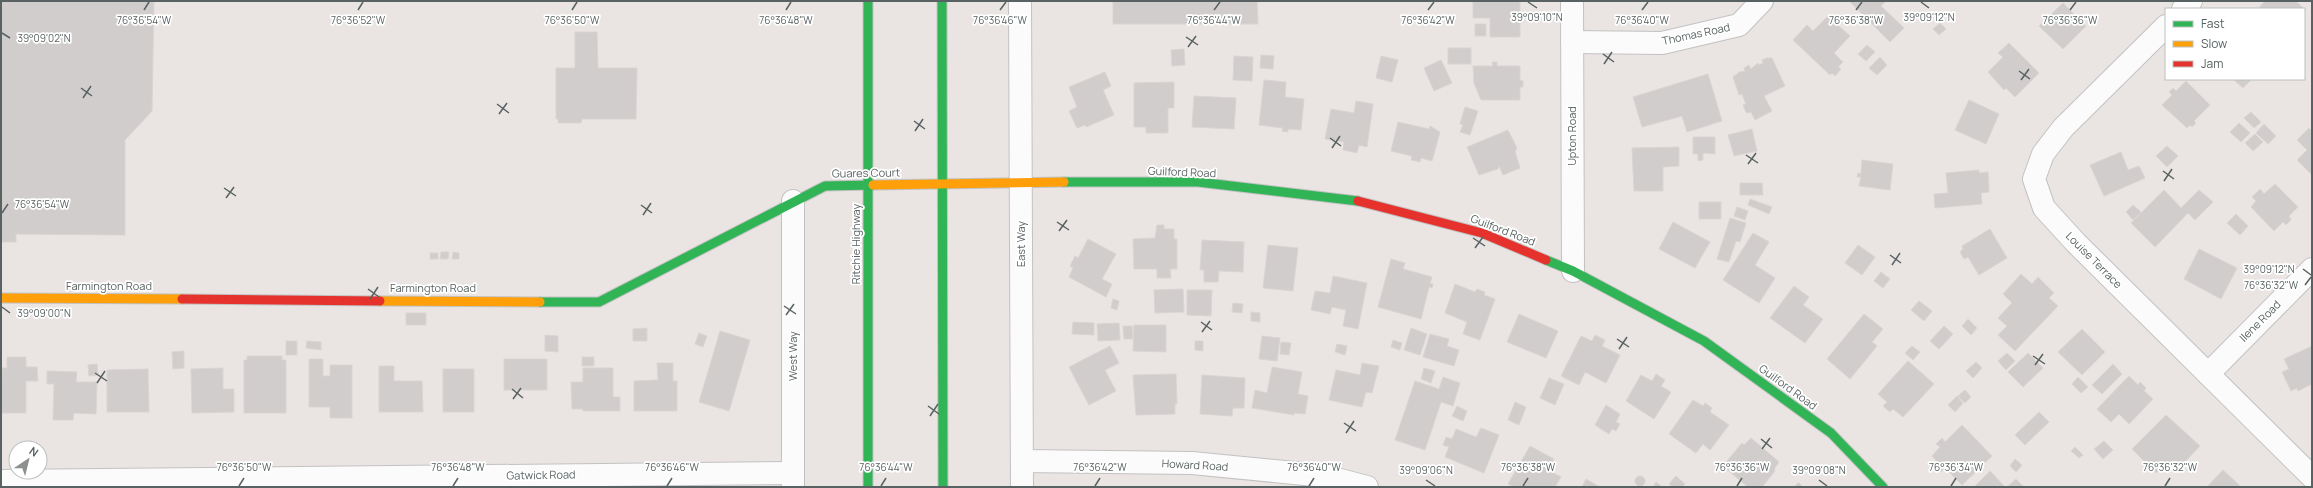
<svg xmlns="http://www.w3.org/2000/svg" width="2313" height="488" viewBox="0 0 2313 488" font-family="Manrope,sans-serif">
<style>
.building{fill:#d0cdcc;stroke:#dad4d2}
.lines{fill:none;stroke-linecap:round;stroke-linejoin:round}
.street-casing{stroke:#c3c2c2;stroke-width:24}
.fast-casing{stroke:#c2c2c2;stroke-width:11}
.slow-casing{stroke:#c2c2c2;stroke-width:11}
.jam-casing{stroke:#c2c2c2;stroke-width:11}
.street{stroke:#fcfbfb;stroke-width:22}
.fast{stroke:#30b455;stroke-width:9}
.slow{stroke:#ff9f0a;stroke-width:9}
.jam{stroke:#e5322d;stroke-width:9}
.ticks{fill:none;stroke:#596262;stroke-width:1.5}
.labels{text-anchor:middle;stroke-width:3.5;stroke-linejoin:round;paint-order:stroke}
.street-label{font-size:11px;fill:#596262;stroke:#fff}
.ticks-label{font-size:10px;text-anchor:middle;fill:#596262;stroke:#fff;stroke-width:3.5;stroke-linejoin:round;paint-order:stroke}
</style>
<rect width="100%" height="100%" fill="#eae4e3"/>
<g class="building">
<path d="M1 1H154L152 111 125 140V235L16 234V242H1Z"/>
<path d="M1113 1H1257L1258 24H1113Z"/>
<path d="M1473 1H1520V37H1490V18H1473Z"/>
<path d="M1886 1 1881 6 1904 28 1890 42 1849 1Z"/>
<path d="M2265 1H2296L2304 9H2258Z"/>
<path d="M2063 3 2086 26 2063 49 2039 26Z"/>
<path d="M1828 16 1850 36 1834 53 1843 62 1838 67 1841 69 1835 76 1832 73 1830 75 1793 40 1807 25 1813 31Z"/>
<path d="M1940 23 1946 29 1939 35 1933 29Z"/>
<rect x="1475" y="24" width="11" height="12"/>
<path d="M575 32H597L598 68H637L636 119H582L581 123H558V119H556V68H575Z"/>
<path d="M2009 43 2039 73 2015 97 2006 88 2004 90 1988 72 2003 57 1998 53Z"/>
<path d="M1867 45 1875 52 1866 61 1858 54Z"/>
<rect x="1448" y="48" width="23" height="16"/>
<path d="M1184 49 1185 65 1172 66 1171 50Z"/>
<path d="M1261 55 1274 56 1273 69 1260 68Z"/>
<path d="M1234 56 1253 57 1252 81 1233 80Z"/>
<path d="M1381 56 1398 60 1392 82 1376 78Z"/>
<path d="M1880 57 1887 65 1877 75 1869 68Z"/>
<path d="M1767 58H1772L1785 86 1764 96 1772 111 1755 120 1751 112 1747 113 1746 112 1743 105 1746 104 1742 94 1739 95 1733 77 1741 71 1742 72 1745 71 1744 68 1749 65 1751 69 1758 63 1759 65 1763 63 1762 60Z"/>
<path d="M1441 60 1452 83 1434 91 1424 68Z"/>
<path d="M1492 62H1497V66H1520V80L1523 81V87H1520V100H1481L1474 83 1473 66H1493Z"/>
<path d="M1105 72 1111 86 1103 90 1114 115 1086 127 1085 125 1077 128 1069 111 1077 107 1069 87Z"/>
<path d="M1708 74 1722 121 1687 132 1682 116 1642 127 1633 97Z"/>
<path d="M2233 79H2252L2243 88Z"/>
<path d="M1264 80 1286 82 1285 97 1304 99 1301 130 1288 129V132L1282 131 1283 128 1259 125Z"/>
<path d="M2186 81 2210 105 2194 121 2196 123 2192 127 2190 125 2187 128 2162 105 2172 95 2169 92 2173 88 2176 91Z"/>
<path d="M1174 82V108H1168V133H1146V127H1134V83Z"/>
<path d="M1194 96 1236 98 1234 129 1192 127Z"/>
<path d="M1969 100 1999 114 1986 144 1955 130Z"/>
<path d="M1356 101 1373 104 1367 147 1359 145 1357 153 1343 150 1344 142 1325 139 1331 109 1354 113Z"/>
<path d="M1465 107 1478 111 1470 135 1460 132 1463 125 1460 124Z"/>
<path d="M2251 112 2261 122 2254 128 2244 118Z"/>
<path d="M1398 122 1429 129 1430 126 1440 132 1432 161 1421 158 1420 162 1411 160 1412 156 1391 151Z"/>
<path d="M2239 123 2250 133 2241 142 2230 132Z"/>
<path d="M2264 124 2276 136 2268 144 2256 133Z"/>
<path d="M2309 128 2312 131V175L2297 160 2307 150 2297 140Z"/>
<path d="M1752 129 1757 151 1734 156 1728 135Z"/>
<path d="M1508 130 1517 148 1515 151 1520 168 1503 175 1499 166 1498 169 1479 175 1467 147Z"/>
<path d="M2255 134 2263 142 2253 151 2245 143Z"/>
<path d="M1693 137H1715V154L1703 153V160L1698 161V154H1693Z"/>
<path d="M2167 146 2178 156 2167 167 2156 156Z"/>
<path d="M1679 147V166L1663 167V191H1634L1632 148Z"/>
<path d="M2121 152 2128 170 2139 166 2145 178 2104 196 2090 165Z"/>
<path d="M1862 160 1893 164 1890 190 1859 186 1861 177H1857L1858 173 1861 174Z"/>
<path d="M1979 170V173L1988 172 1989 188V192L1981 193 1982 204 1935 208 1934 194 1948 193 1946 173Z"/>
<path d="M1740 183H1762L1763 195H1740Z"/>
<path d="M2275 184 2298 207 2289 216 2291 220 2286 225 2283 222 2274 231 2251 207 2256 201 2252 197 2260 189 2264 194Z"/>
<path d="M2164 190 2181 208 2199 190 2213 202 2195 220 2188 213 2155 247 2131 223Z"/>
<path d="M1750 199 1772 207 1769 214 1748 205Z"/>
<rect x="1699" y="202" width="22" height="17"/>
<path d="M2133 205 2141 212 2133 220 2126 212Z"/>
<path d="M1737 207 1748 211 1745 220 1734 216Z"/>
<path d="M2236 214 2248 226 2240 235 2227 223Z"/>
<path d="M1730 218 1746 223 1740 242 1736 241 1729 262 1717 259Z"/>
<path d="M1673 222 1710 242 1695 268 1659 249Z"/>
<path d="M1157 225H1164V229H1174V239H1177V269H1170L1171 278H1157V269H1134L1133 239 1155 238Z"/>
<path d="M1990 229 2007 258 1979 275 1968 257 1964 259 1960 252 1963 249 1962 246Z"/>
<path d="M1753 233 1769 242 1755 265 1775 278 1759 303 1723 280Z"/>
<path d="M1088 239 1116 254 1102 279 1112 284 1106 297 1069 277 1073 268 1070 266 1075 256 1078 258Z"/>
<path d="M1202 240 1244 242 1243 272 1219 271 1218 282H1204V270H1200Z"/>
<path d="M1268 245 1298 248 1293 291 1263 288Z"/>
<path d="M1858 245 1875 257 1862 275 1845 263Z"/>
<path d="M2199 249 2237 268 2221 299 2184 279Z"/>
<path d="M441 252H449L448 259H440Z"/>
<path d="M453 252 459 253V259H452Z"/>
<rect x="430" y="253" width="8" height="6"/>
<path d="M1391 259 1405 263 1403 269 1432 277 1430 283 1433 284 1432 288 1429 287 1421 319 1378 307Z"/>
<path d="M1881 272 1890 279 1883 288 1874 281Z"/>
<path d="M2021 274 2032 284 2038 277 2054 293 2049 298 2058 306 2015 351 1998 335 2007 326 1998 318 2012 303 2003 294Z"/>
<path d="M1333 276 1367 283 1358 329 1343 326 1346 310 1332 307 1330 314 1311 310 1315 291 1330 293Z"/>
<path d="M1455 284 1475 292 1477 289 1485 292 1484 295 1495 299 1480 340 1463 334 1467 322 1445 313Z"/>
<path d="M1794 286 1809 297 1803 305 1823 319 1805 343 1770 318Z"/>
<path d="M1183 289 1184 312 1155 313 1154 290Z"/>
<path d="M1187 290H1212L1211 316 1187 315Z"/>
<path d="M1113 299 1119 301 1117 310 1111 308Z"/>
<path d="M1919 301 1932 311 1924 321 1911 310Z"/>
<path d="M1233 303 1243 304 1242 313 1232 312Z"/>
<path d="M1251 312 1260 313V322L1251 321Z"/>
<rect x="406" y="313" width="20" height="12"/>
<path d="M1519 314 1558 331 1546 358 1507 342Z"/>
<path d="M1864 314 1883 329 1872 342 1877 346 1850 379 1827 359Z"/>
<path d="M1968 319 1977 328 1971 335 1962 326Z"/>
<path d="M1073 322 1094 323V335L1072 334Z"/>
<path d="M1119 323 1120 340 1098 341 1097 324Z"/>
<path d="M1134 325H1166V352L1133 351Z"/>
<path d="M1123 326H1132L1133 339H1124Z"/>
<path d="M1944 326 1953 334 1939 349 1930 341Z"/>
<path d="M647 328V341H633V329Z"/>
<path d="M1411 328 1427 334 1420 355 1404 350Z"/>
<path d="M2082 329 2105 352 2082 375 2058 352Z"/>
<path d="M720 331 750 340 729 411 699 402Z"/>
<path d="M699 333 707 336 703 347 695 344Z"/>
<path d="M1430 334 1449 339 1447 346 1459 350 1454 366 1423 357Z"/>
<path d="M545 335 558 336V352L545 351Z"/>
<path d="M1595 335 1605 340 1602 346 1620 355 1606 383 1585 372 1579 385 1561 376 1581 336 1592 341Z"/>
<path d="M1262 336 1280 338 1277 361 1259 359Z"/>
<path d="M1393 340 1402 343 1400 350 1391 347Z"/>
<rect x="286" y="341" width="11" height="14"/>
<path d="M307 341 321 342V350L306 348Z"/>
<path d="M1195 341H1203V351L1195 350Z"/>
<path d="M1281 342 1291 343 1289 355 1280 354Z"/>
<path d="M1337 344 1347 346 1345 355 1335 352Z"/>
<path d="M1110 346 1119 363 1105 370 1116 391 1089 405 1069 367Z"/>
<path d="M1912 346 1920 352 1913 360 1905 353Z"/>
<path d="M2312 346V384L2298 391 2297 388 2291 391 2282 372 2289 369 2284 359Z"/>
<path d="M184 351V368L173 369 172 352Z"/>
<path d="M2007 353 2015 361 2006 370 1998 361Z"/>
<path d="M2028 353 2043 368 2023 387 2008 372Z"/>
<path d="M247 356H282V360H286V413H244V360H247Z"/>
<path d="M7 357H26V367H37L38 381H26V413H1L2 368H7Z"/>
<rect x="582" y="357" width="12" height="9"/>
<path d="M309 359H323V376H330V365H352V418H330V407H309Z"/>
<rect x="504" y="359" width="43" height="31"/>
<path d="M1908 361 1934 384 1903 417 1893 409 1890 412 1883 406 1887 402 1878 394Z"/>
<path d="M1976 362 1982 368 1973 378 1966 371Z"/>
<path d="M657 363H673V381H677V411H634V381L658 380Z"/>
<path d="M1362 363 1379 366 1372 393 1366 392 1362 407 1329 400 1336 370 1360 375Z"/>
<path d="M97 364 98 375 89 376 88 365Z"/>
<path d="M2113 364 2122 374 2102 394 2092 385Z"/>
<path d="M379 366H394V381H422L423 412H379Z"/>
<path d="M1272 367 1302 372 1298 394 1308 396 1305 414 1294 413V415L1252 408 1255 390 1267 393Z"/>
<path d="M223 368V389H234V412L192 413 191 369Z"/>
<path d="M583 368H613V397H620V411H583V409H572L571 382H583Z"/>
<path d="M1424 368 1435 371 1431 383 1421 379Z"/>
<path d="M148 369 149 412H107V370Z"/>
<rect x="443" y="369" width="31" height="43"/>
<path d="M47 371 77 372 76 382H97L96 414 74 413 73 420H53L54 384H47Z"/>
<path d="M1176 374 1177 404H1175V414L1136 415 1133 375Z"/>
<path d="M1656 374 1665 380 1661 386 1671 392 1654 419 1626 401 1641 375 1652 381Z"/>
<path d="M1202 375 1245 378 1244 408H1233L1232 416 1200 414Z"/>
<path d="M2129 376 2138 385 2140 382 2146 388 2144 391 2153 399 2129 424 2119 414 2111 422 2097 409Z"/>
<path d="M1443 377 1460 383 1453 406 1441 402 1425 450 1395 440 1415 381 1439 389Z"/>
<path d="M2078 377 2088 387 2081 393 2072 384Z"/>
<path d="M1549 378 1564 384 1555 405 1540 398Z"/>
<path d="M1965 390 1971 397 1965 403 1958 396Z"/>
<path d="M1957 396 1963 403 1955 412 1948 405Z"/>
<path d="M1693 400 1703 406 1705 403 1712 408 1710 412 1729 425 1710 450 1703 444 1696 453 1669 434Z"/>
<path d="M1515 402 1526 407 1519 425 1508 420Z"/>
<path d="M1606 405 1620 414 1616 422 1620 424 1616 431 1612 429 1609 434 1595 425Z"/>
<path d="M1457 406 1467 411 1463 421 1452 416Z"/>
<path d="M2039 412 2049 422 2025 445 2015 435Z"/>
<path d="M2166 415 2200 446 2177 470 2168 462 2156 473 2132 449Z"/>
<path d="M1962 425 1992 456 1962 485 1945 468 1941 472 1936 467 1939 464 1932 456 1940 447 1936 444 1942 438 1945 442Z"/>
<path d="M1481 428 1499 435 1484 473 1445 457 1449 447 1443 445 1446 437 1452 439 1456 429 1476 437Z"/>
<path d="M1751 438 1779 462 1774 469 1775 471 1762 487H1748L1723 466 1742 443 1744 445Z"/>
<path d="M2104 441 2113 450 2103 459 2094 449Z"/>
<path d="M1530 446 1554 459 1548 470 1561 477 1555 487H1514L1508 484Z"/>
<path d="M2075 447 2083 455 2079 458 2071 451Z"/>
<path d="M2015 459 2022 465 2016 472 2010 466Z"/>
<path d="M2223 470 2239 485 2241 487H2207Z"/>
<path d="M1990 471 2005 487H1974Z"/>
<circle cx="1640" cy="481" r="5"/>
<path d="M1676 476 1685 484 1682 487H1673L1669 484Z"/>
<path d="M1586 479 1600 487H1582Z"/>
<path d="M2016 479 2024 487H2007Z"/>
<path d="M1656 482 1662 487H1653Z"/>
<path d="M1798 483H1799L1803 487H1794Z"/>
</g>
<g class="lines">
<defs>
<g id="street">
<path d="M1020 1 1022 487"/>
<path d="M1572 1 1573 271"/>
<path d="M2183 9 2191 1"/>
<path d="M2166 26 2063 128 2043 154 2034 179 2044 208 2076 243 2312 477"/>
<path d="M1572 42 1662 43 1739 25 1762 1"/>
<path d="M2208 374 2312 269"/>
<path d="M1022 461 1192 463 1325 476 1367 487"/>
<path d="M1 481 793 473"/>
<path d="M793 487V201"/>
</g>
<g id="fast">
<path d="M868 1V487"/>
<path d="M942 1 943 487"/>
<path d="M1064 182H1198L1358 201"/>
<path d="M1546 260 1573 271 1704 341 1831 433 1883 487"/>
<path d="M540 302H599L825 186 873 185"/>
</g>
<g id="slow">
<path d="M873 185 1064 182"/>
<path d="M1 298 182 299"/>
<path d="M380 301 540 302"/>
</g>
<g id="jam">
<path d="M1358 201 1482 233 1546 260"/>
<path d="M182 299 380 301"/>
</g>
</defs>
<use href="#street" class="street-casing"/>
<use href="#fast" class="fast-casing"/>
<use href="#slow" class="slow-casing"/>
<use href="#jam" class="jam-casing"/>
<use href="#street" class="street"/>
<use href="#fast" class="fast"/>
<use href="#slow" class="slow"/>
<use href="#jam" class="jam"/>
</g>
<path class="ticks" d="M1528 2 1537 8M1921 2 1929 8M144 10 149 2M358 10 363 2M572 10 577 2M786 10 791 2M1000 10 1006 2M1214 10 1220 2M1428 10 1434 2M1642 10 1648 2M1856 10 1862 2M2070 10 2076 2M2 33 10 38M1186 37 1198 45M1188 47 1196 36M1603 54 1614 62M1604 64 1612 52M2019 71 2030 79M2021 80 2029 69M81 88 92 96M83 98 91 86M497 104 509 113M499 114 507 103M914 121 925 129M915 131 923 119M1330 138 1341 146M1332 148 1340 136M1746 155 1758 163M1748 164 1756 153M2163 171 2174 179M2164 181 2172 169M224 188 236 196M226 198 234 187M641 205 652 213M2 213 8 204M643 215 651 203M1057 222 1069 230M1059 231 1067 220M1473 238 1485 246M1475 248 1483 237M1890 255 1901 263M1892 265 1900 253M2303 269 2311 275M2305 285 2311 277M368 289 379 297M370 299 378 287M784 306 796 314M2 307 10 313M786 315 794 304M1201 322 1212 330M1202 332 1210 321M1617 339 1629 347M1619 349 1627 337M2033 356 2045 364M2035 365 2043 354M95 373 107 381M97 383 105 371M512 389 523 398M513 399 521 388M928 406 939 414M930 416 938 404M1344 423 1356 431M1346 433 1354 421M1761 439 1772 448M1762 449 1770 438M1426 480 1435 486M1819 480 1827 486M239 486 244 478M453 486 458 478M667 486 672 478M881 486 886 478M1095 486 1100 478M1309 486 1314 478M1523 486 1528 478M1737 486 1742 478M1951 486 1956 478M2165 486 2170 478"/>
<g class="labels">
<g class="street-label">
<text transform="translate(1696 34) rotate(-12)" y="4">Thomas Road</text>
<text transform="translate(1572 136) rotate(-90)" y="4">Upton Road</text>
<text transform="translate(1182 172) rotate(2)" y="4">Guilford Road</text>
<text transform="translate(866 173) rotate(-1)" y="4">Guares Court</text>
<text transform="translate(1503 230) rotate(21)" y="4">Guilford Road</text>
<text transform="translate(856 244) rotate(-90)" y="4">Ritchie Highway</text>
<text transform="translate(1021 244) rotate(-90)" y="4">East Way</text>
<text transform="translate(2094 260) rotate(45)" y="4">Louise Terrace</text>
<text x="109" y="290">Farmington Road</text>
<text x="433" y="292">Farmington Road</text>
<text transform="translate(2260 321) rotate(-45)" y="4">Ilene Road</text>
<text transform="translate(793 356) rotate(-90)" y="4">West Way</text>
<text transform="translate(1788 387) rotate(36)" y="4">Guilford Road</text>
<text transform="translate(1195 465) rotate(3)" y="4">Howard Road</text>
<text transform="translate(541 475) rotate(-1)" y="4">Gatwick Road</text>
</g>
</g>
<g class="ticks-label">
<text x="1929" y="21">39°09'12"N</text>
<text x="1537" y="21">39°09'10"N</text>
<text x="144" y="24">76°36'54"W</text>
<text x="358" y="24">76°36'52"W</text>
<text x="572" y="24">76°36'50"W</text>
<text x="786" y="24">76°36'48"W</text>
<text x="1000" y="24">76°36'46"W</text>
<text x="1214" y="24">76°36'44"W</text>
<text x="1428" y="24">76°36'42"W</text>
<text x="1642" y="24">76°36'40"W</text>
<text x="1856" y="24">76°36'38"W</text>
<text x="2070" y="24">76°36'36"W</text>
<text x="44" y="42">39°09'02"N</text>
<text x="42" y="208">76°36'54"W</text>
<text x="2269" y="273">39°09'12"N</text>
<text x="2271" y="289">76°36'32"W</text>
<text x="44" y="317">39°09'00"N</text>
<text x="244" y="471">76°36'50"W</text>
<text x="458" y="471">76°36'48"W</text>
<text x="672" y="471">76°36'46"W</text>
<text x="886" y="471">76°36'44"W</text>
<text x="1100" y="471">76°36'42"W</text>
<text x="1314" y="471">76°36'40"W</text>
<text x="1528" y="471">76°36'38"W</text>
<text x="1742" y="471">76°36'36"W</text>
<text x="1956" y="471">76°36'34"W</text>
<text x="2170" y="471">76°36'32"W</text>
<text x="1426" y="474">39°09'06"N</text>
<text x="1819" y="474">39°09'08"N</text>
</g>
<rect width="2313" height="488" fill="none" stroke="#596262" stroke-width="4"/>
<rect x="2165" y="8" width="140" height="72" fill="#ffffff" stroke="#bdc0c0"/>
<rect x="2173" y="21" width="20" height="6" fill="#30b455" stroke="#bdc0c0"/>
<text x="2201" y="28" font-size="12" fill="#596262">Fast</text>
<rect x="2173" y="41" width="20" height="6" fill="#ff9f0a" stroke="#bdc0c0"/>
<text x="2201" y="48" font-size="12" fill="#596262">Slow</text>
<rect x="2173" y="61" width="20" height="6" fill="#e5322d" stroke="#bdc0c0"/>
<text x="2201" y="68" font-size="12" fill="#596262">Jam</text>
<g transform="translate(28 460) rotate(35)"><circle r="19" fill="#ffffff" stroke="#bdc0c0"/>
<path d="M0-3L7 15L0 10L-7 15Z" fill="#8c908f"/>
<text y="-6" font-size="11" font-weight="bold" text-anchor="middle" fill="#596262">N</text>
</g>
</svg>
